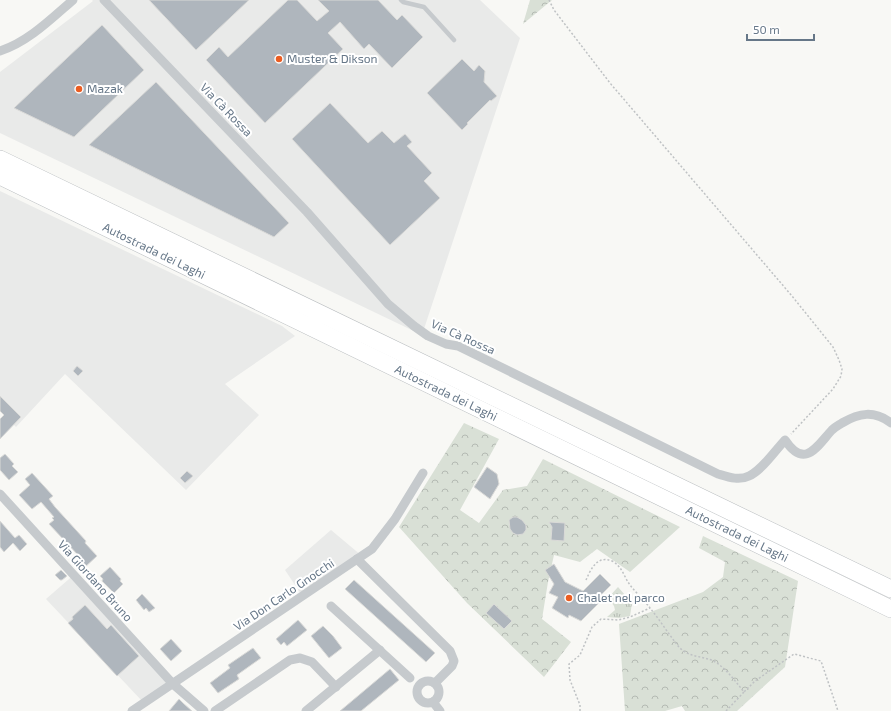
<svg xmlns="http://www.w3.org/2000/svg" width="891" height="711" viewBox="0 0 891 711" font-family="'Exo 2',sans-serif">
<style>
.built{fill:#e9eae9}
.grass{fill:url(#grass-tufts)}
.forest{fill:url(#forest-crowns)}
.building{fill:#afb6bd;stroke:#dadad8}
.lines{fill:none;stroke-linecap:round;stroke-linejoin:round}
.highway-casing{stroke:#b8bcbf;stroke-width:18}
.path{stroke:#bfc2c4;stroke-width:1.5;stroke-dasharray:2 2;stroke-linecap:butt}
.lane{stroke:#c6cacd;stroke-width:4.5}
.street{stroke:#c6cacd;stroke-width:9}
.highway{stroke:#fff;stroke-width:17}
.poi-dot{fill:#eb5d22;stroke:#fff;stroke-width:1.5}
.labels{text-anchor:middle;stroke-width:4;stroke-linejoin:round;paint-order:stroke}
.poi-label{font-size:12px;fill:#678;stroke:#fff;text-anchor:start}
.street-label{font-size:12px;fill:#678;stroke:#fff}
</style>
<defs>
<pattern id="grass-tufts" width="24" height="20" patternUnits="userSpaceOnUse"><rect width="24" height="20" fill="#d9e0d6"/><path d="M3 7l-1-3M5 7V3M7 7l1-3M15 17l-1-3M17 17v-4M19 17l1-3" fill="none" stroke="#b4bab3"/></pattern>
<pattern id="forest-crowns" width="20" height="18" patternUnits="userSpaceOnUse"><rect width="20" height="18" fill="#d9e0d6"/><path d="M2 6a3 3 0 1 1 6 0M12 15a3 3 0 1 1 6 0" fill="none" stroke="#b4bab3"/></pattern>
</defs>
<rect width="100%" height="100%" fill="#f8f8f5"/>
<g class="built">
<path d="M92 0H480L520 38 422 335 0 133V72L93 1Z"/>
<path d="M0 191 282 326 295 336 225 384 259 415 186 490 65 374 16 427 0 411Z"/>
<path d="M331 530 362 556 301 594 285 570Z"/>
<path d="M76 573 173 681 143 702 46 599Z"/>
</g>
<path class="grass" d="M618 587 632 603 630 616 619 618 607 617 615 610 614 606 608 598Z"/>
<g class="forest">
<path d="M530 0H552L523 24Z"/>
<path d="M464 423 499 439 460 510 479 523 503 490 527 486 543 459 680 527 630 572 597 549 580 562 554 555 548 582 542 619 571 642 544 677 467 603 399 527Z"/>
<path d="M703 536 798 581 785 667 737 711H685L682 706 665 711H625L619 624 703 592 723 577 725 562 699 548Z"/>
</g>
<g class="building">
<path d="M149 0H249L196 50Z"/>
<path d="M288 0H297L317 21 329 11 318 0H378L397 20 402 15 423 37 392 68 369 44 364 49 340 22 328 33 343 49 265 123 206 60 219 47 228 57Z"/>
<path d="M102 25 144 70 74 137 14 108Z"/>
<path d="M462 59 474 71 479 65 485 71 484 82 497 96 491 101 490 100 467 123 468 124 462 130 427 93Z"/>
<path d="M156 82 289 223 274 237 89 145Z"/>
<path d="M330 103 368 143 382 131 394 143 405 134 412 142 407 146 432 173 424 181 440 198 390 245 292 139Z"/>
<path d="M77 366 83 371 78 376 73 371Z"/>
<path d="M0 396 21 417 0 439V419L4 415 0 411Z"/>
<path d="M5 454 14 464 12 466 18 472 9 480 0 470V458Z"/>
<path d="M487 467 497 474 499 484 490 499 474 487Z"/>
<path d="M187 471 193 476 185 483 180 478Z"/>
<path d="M32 473 53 496 49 499 55 507 86 541 85 543 97 556 84 568 73 559 78 555 49 524 54 520 52 518 54 517 41 502 32 509 19 495 30 485 25 479Z"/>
<path d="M513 517H517L522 520 526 525V530L523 534 517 535 513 533 510 529 509 520Z"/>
<path d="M0 521 15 538 19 535 27 544 20 551 13 543 4 552 0 547Z"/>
<path d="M549 522 565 523 564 541 551 540 552 527Z"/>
<path d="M554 564 565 582 583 591 600 574 611 585 601 595 604 598 581 621 569 615 568 618 552 608 558 597 549 593 554 584 545 570Z"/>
<path d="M110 567 121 579 120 581 123 584 114 593 102 581 103 579 100 576Z"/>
<path d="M61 570 67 576 62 580H60L55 575Z"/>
<path d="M354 580 435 653 426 662 345 589Z"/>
<path d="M142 594 155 608 149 612 146 608 144 610 136 600Z"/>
<path d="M494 604 512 621 504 629 486 613Z"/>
<path d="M85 605 107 629 111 625 139 656 117 676 68 623 73 619 72 617Z"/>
<path d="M298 620 307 630 287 646 284 642 281 645 276 639Z"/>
<path d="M323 626 333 636 342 648 329 658 311 636Z"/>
<path d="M171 639 182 651 171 661 160 649Z"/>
<path d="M253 648 261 658 237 675 239 679 218 693 210 683 230 668 228 665Z"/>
<path d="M390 669 399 680 361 711H340Z"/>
<path d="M179 699 183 703 192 711H169Z"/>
</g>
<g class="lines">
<defs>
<g id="highway">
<path d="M0 159 891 589"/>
<path d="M0 176 891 609"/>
</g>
</defs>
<use href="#highway" class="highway-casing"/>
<g class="path">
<path d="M549 0 554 10 610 83 792 296 833 347 839 360 842 369 841 376 833 389 791 434"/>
<path d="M586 580C591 569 597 555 612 561 622 566 624 577 630 585 636 593 644 600 650 608 660 620 669 635 679 647 690 659 705 655 717 663 728 671 736 682 744 692L755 681 794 654 821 661 838 711"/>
<path d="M580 711V705L570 680 569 664 580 655 592 627 601 619 618 620 630 617 650 608"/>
<path d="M726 711 744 692"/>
</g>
<path class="lane" d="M401 0 403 2 424 7 454 40"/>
<g class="street">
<path d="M104 0 307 212 388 304 414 326 428 336 446 344 458 346 718 474C728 477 739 481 749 476 762 470 775 451 785 440 805 470 817 446 832 430 835 427 839 425 842 423 859 413 874 410 891 423"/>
<path d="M0 51C28 42 51 19 73 0"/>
<path d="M0 494 173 684 204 711"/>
<path d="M357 559 450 651 454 661 452 666 435 683"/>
<path d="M331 606 410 678"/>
<circle cx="428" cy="692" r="11"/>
<path d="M433 702 440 711"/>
<path d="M132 711 372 549 395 519 423 473"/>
<path d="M215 711 290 660 300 658 312 662 336 687"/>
<path d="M306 711 380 650"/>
</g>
<use href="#highway" class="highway"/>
</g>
<g class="poi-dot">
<circle cx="279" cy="59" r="4"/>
<circle cx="79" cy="89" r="4"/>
<circle cx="569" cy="598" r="4"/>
</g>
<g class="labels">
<g class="poi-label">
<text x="287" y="63">Muster &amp; Dikson</text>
<text x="87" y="93">Mazak</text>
<text x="577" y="602">Chalet nel parco</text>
</g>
<g class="street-label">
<text transform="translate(226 110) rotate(46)" y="4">Via Cà Rossa</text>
<text transform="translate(154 251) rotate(26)" y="4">Autostrada dei Laghi</text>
<text transform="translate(463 337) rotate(24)" y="4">Via Cà Rossa</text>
<text transform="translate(446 393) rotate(26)" y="4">Autostrada dei Laghi</text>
<text transform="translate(737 534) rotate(26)" y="4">Autostrada dei Laghi</text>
<text transform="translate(95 581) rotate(48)" y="4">Via Giordano Bruno</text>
<text transform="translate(284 595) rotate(-34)" y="4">Via Don Carlo Gnocchi</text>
</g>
</g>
<path d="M747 34v6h67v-6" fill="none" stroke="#667788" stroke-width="2"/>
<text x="753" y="34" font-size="12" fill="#667788" stroke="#ffffff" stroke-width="3" paint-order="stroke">50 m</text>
</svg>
